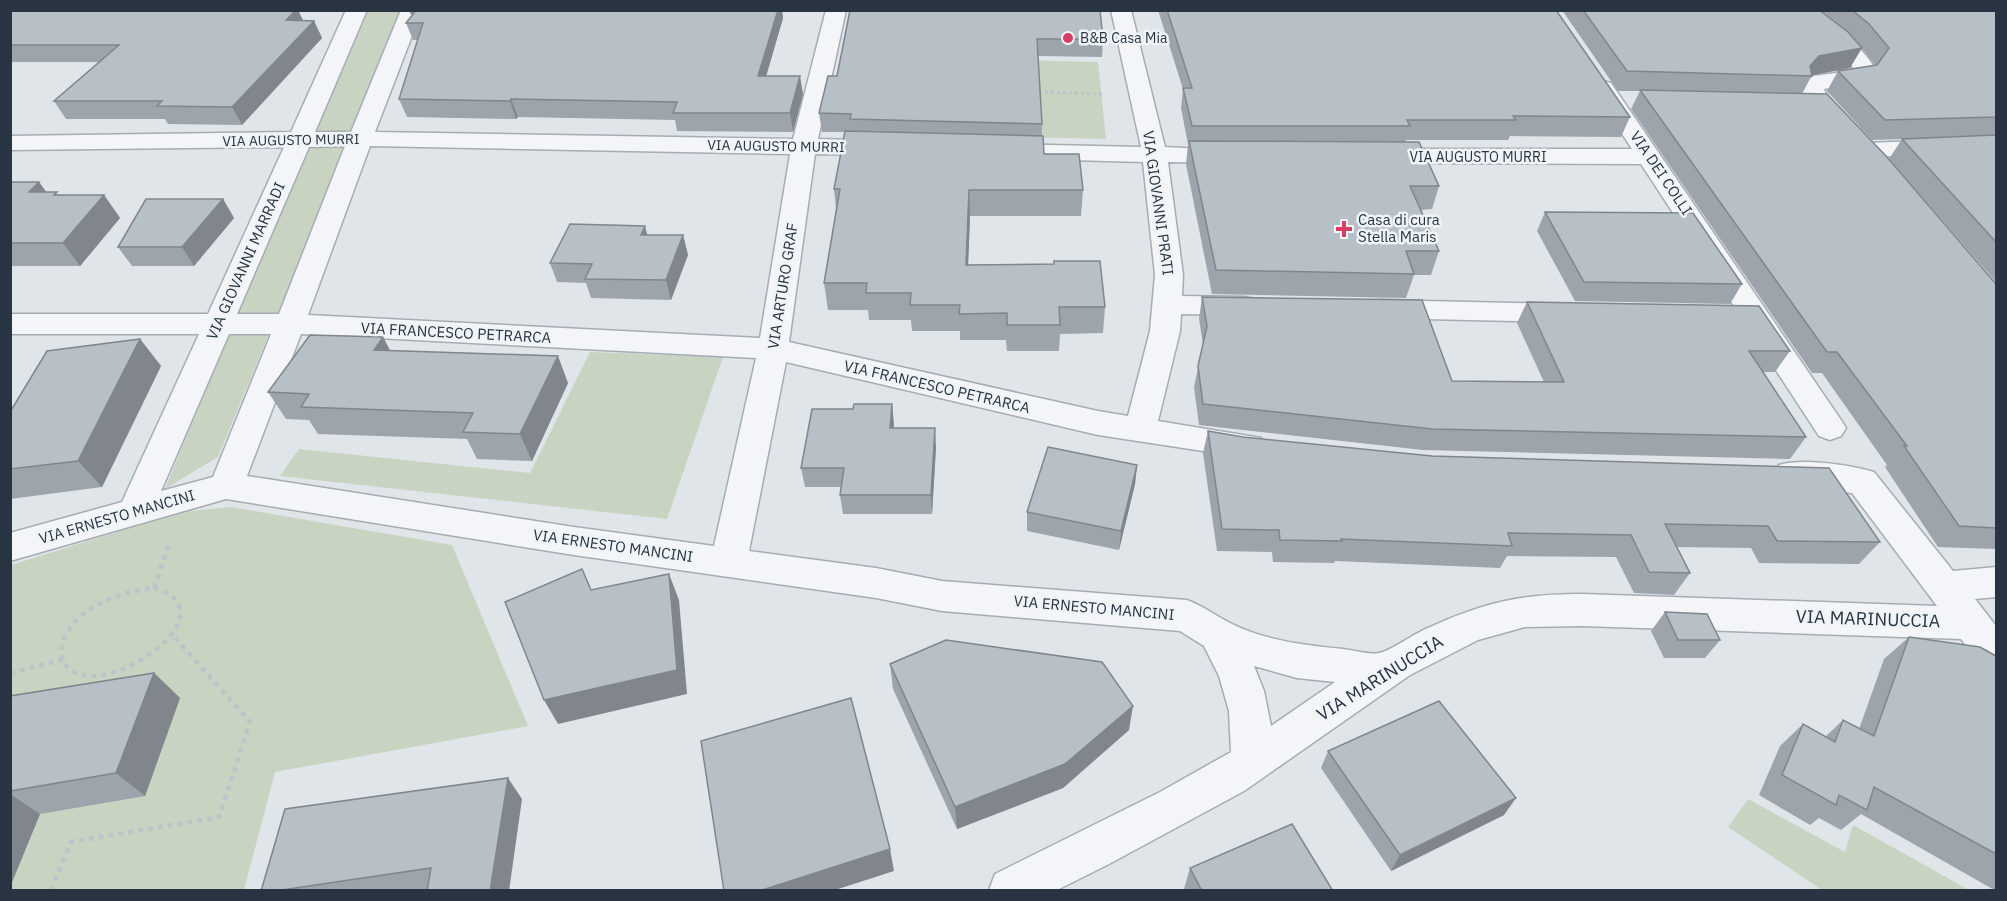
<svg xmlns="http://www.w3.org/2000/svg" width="2007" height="901" viewBox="0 0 2007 901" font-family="'IBM Plex Sans',sans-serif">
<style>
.green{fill:#c8d4c1}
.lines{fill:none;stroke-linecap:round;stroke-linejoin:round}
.street-casing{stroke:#a5acb4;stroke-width:3}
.path-far1{stroke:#bec3c9;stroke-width:3;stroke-dasharray:3 3;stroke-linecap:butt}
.path{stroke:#bec3c9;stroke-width:4.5;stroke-dasharray:5 5;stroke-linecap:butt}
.street{fill:#f3f5f8;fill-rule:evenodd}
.wall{fill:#9da4ab}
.shaded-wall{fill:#80868b}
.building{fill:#b7bfc7;stroke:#80868b;stroke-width:1.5}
.poi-dot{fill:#d63e63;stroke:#f0f4f7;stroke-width:2}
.labels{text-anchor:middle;stroke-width:5;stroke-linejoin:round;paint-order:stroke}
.far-poi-label{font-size:14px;fill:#283442;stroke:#f0f4f7;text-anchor:start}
.far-street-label{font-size:14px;fill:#283442;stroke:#f0f4f7}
.street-label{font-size:15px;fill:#283442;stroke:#f0f4f7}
.poi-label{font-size:15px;fill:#283442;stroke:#f0f4f7;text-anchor:start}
.near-street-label{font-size:18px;fill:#283442;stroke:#f0f4f7}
</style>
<rect width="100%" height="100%" fill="#e0e5ea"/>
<g class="green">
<path d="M368 11H402L351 132H316Z"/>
<path d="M924 58 1098 62 1106 139 914 134Z"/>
<path d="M309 145H348L279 314H234Z"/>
<path d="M269 334 218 457 165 489 227 335Z"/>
<path d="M590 352 723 357 667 519 280 476 299 449 530 473Z"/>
<path d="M231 507 452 545 528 726 275 772 244 890H11V565L180 512Z"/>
<path d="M1748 799 1845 852 1853 825 1969 890H1822L1728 827Z"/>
</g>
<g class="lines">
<defs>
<g id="street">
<path d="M346 10H367L315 132H351L401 10H422L375 132 793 139 826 10H846L818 139 888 141 897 143 900 148 897 153 888 155 815 154 789 342 1098 411 1128 416 1150 331 1155 275 1143 162 999 158 990 156 987 151 990 146 999 144 1141 147 1111 10H1131L1165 147 1241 151 1244 156 1241 161 1232 163 1168 162 1183 275 1182 296 1245 297 1255 299 1259 306 1255 313 1245 315 1181 314 1180 331 1158 421 1261 438 1265 446 1261 454 1249 458 1098 435 786 362 749 551 876 568 942 581 1187 600C1203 606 1216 616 1232 624 1267 641 1304 645 1343 649 1353 650 1369 655 1379 653 1391 651 1415 633 1428 628 1485 602 1521 594 1583 594L1937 606 1852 493 1791 487 1779 483 1774 474 1779 465C1802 458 1850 465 1874 472L1953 571 1996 567V597L1975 599 1996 626V667L1976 659 1961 639 1583 626 1525 627 1478 640 1410 675 1244 791 1109 864 1057 890H989L995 874 1160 792 1231 752 1229 711 1219 676 1204 646 1180 631 942 611 876 598 574 555 226 499 10 561V533L122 502 199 334H10V314H208L284 147 10 150V136L291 132ZM345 146 279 314H237L309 147ZM370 146 790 154 760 338 308 315ZM229 334H271L213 477 161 491ZM301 334 756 358 714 546 574 527 247 476ZM1254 666 1297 678 1335 682 1271 726 1264 691Z"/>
<path d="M1787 10C1794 10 1805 9 1811 11 1829 17 1867 52 1875 69L1865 82 1824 89 1828 99 1856 128 1852 133C1830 139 1805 108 1801 87L1813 76 1850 71 1853 68C1840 40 1804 34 1787 10Z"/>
<path d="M1603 81 1611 83 1841 420 1846 428 1841 436 1830 440 1819 436 1641 164 1380 163 1371 161 1368 156 1371 151 1380 149H1632L1592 88 1595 83Z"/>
<path d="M1996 138V152L1866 157 1857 155 1854 150 1857 145 1866 143Z"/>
<path d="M1380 300 1566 304 1576 306 1581 313 1576 320 1566 322 1380 318 1370 316 1365 309 1370 302Z"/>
</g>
</defs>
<use href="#street" class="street-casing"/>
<path class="path-far1" d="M1039 92 1104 94"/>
<g class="path">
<path d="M154 588C162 591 172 594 177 602 196 636 122 676 95 676 50 677 56 636 82 615 103 598 128 591 154 588Z"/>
<path d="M154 588 170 541"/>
<path d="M10 673 62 660"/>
<path d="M51 890 71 842 219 817 250 722 171 633"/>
</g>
<use href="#street" class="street"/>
</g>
<g class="wall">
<path d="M10 10H298L303 20 314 21 322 38 242 125 168 124 165 119H66L54 101 99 62H10Z"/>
<path d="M412 10H782L783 18 766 76 803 94 793 132 677 131 675 120 518 117 516 119 407 117 399 99 418 40H413L406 23 412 16 411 13Z"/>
<path d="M850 10 1103 39 1102 57 1038 56 1042 124V136L1044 154 1083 190 1081 216H970L968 265 1105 307 1103 333 1060 334 1059 351H1007L1006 340H960V331H912L911 320H869L868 310H828L824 283 836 209 834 189 845 132H822L819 113 837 76Z"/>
<path d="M1158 10H1556L1630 117 1621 137 1510 136 1508 140H1406L1405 142 1439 186 1432 209 1421 210 1439 251 1431 275H1414L1406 298 1212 294 1186 164 1188 144 1181 108 1183 89Z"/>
<path d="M1562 10H1996V282L1889 159 1902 139 1872 140 1827 91 1838 71 1875 65 1858 43 1855 41 1850 68 1812 75 1802 94 1996 284V549L1938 547 1885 467 1887 465 1822 373H1812L1631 109 1640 91H1618Z"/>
<path d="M10 182 59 195H104L120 218 80 266H10Z"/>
<path d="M223 199 234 218 194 266H132L118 247Z"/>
<path d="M1545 212 1742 284 1730 304 1575 301 1537 231Z"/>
<path d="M647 235H683L688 255 671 300 591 298 586 283 557 282 550 263Z"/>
<path d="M1202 297 1452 381 1544 382 1517 323 1527 302 1790 351 1775 372H1763L1806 437 1790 459 1423 450 1199 425 1194 387 1203 344 1199 319Z"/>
<path d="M383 337 390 351 568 383 532 461 477 459 467 439 318 434 309 420 286 419 268 392Z"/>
<path d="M140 339 161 366 102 487 10 499V412Z"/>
<path d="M892 404 893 428 936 447 932 514H843L840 495 841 487H805L801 468 853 409Z"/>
<path d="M1208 431 1880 542 1859 564 1759 563 1751 548 1677 547 1690 573 1674 595 1634 593 1616 557 1507 556 1500 568 1335 561 1334 563 1273 562 1272 552 1217 551 1203 453Z"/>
<path d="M1137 465 1135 484 1119 550 1027 531V512Z"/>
<path d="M1665 612 1720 640 1705 658H1664L1651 631Z"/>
<path d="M1909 637 1996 656V891L1861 814 1841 830 1819 818 1810 825 1759 795 1780 746 1803 724 1825 737 1843 720 1859 729 1884 659Z"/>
<path d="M890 664 1129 730 1063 788 957 829 893 689Z"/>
<path d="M154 673 180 698 145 796 40 814 10 887V696Z"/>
<path d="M1328 751 1504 815 1391 871 1321 768Z"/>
<path d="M522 799 427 890 261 891Z"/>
<path d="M1190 868 1333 891H1184V889Z"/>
</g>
<g class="shaded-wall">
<path d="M296 10H298L305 26 286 20Z"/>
<path d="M777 10H782L783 18 761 94 758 76Z"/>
<path d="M314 21 322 38 242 125 232 107Z"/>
<path d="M1862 48 1850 68 1808 76 1810 66 1819 56Z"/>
<path d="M800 76 803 94 793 132 790 113Z"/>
<path d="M511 99 518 117 516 119 510 101Z"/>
<path d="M39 182 56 205 29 192Z"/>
<path d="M969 190 970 216 967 292 966 265Z"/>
<path d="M104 195 120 218 80 266 63 243Z"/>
<path d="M223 199 234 218 194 266 182 247Z"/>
<path d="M645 226 650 245 641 235Z"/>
<path d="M683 235 688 255 671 300 666 280Z"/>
<path d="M383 337 397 364 374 350Z"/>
<path d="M140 339 161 366 102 487 78 461Z"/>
<path d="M558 356 568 383 532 461 520 434Z"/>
<path d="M892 404 894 424 892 448 890 428Z"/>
<path d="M935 428 936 447 932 514 931 495Z"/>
<path d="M1137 465 1135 484 1119 550 1121 531Z"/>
<path d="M669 574 679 600 687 694 558 724 544 700Z"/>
<path d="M154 673 180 698 145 796 116 773Z"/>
<path d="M1133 706 1129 730 1063 788 957 829 955 807Z"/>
<path d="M508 778 522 799 509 891H490Z"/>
<path d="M10 794 40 814 10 887Z"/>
<path d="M1516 798 1504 815 1391 871 1400 855Z"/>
<path d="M890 849 894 871 832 891H759Z"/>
</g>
<g class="building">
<path d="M10 10H296L286 20 314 21 232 107 157 106 162 101H54L119 45H10Z"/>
<path d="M412 10H778L758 76H800L790 113H673L677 102 511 99 510 101 399 99 423 23H406L414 13H411Z"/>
<path d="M850 10H1100L1103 39H1037L1042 124 850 119 851 114 819 113 828 76H837Z"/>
<path d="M1167 10H1556L1630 117 1513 116 1516 120H1407L1410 126H1192L1183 88H1192Z"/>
<path d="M1583 10H1819L1848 32 1862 48 1819 56 1810 66 1812 76 1627 71Z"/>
<path d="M1852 10H1996V117L1885 120 1838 71 1877 65 1889 48 1869 24Z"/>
<path d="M1640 90 1827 94 1886 156 1996 284V528L1959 526 1904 446H1907L1837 352H1827Z"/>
<path d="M845 131 1043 136 1044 154H1079L1083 190H969L966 265 1054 264V261H1100L1105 307H1059L1060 325H1007V313L959 314 960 305H910L911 293H866L867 283H824L840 189H834Z"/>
<path d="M1996 135V242L1902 139Z"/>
<path d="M1189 141 1419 142 1439 186H1410L1439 251H1406L1414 274 1216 270Z"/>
<path d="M10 182H39L29 192H57L54 195H104L63 243H10Z"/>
<path d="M146 199H223L182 247H118Z"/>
<path d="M1545 212 1693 213 1742 284 1584 282Z"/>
<path d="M570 224 645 226 641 235H683L666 280 585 279 592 264 550 263Z"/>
<path d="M1202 297 1422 300 1452 381 1564 382 1527 302 1759 306 1790 351H1749L1806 437 1432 429 1203 404 1198 366 1207 326Z"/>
<path d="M310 335 383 337 374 350 558 356 520 434 463 432 473 413 301 407 309 394 268 392Z"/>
<path d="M140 339 78 461 10 469V412L47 351Z"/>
<path d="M854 404H892L890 428H935L931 495H840L844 468H801L812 409H853Z"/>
<path d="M1208 431 1243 437 1432 456 1829 468 1880 542 1777 541 1768 526 1665 524 1690 573 1649 572 1631 535 1508 533 1512 546 1341 539 1342 541 1280 540 1279 530 1222 529Z"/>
<path d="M1048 447 1137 465 1121 531 1027 512Z"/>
<path d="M582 569 591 590 669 574 677 670 544 700 505 602Z"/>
<path d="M1665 612 1707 614 1720 640H1678Z"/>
<path d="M1909 637 1980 647 1996 656V854L1874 787 1867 810 1839 795 1836 805 1782 775 1803 724 1835 742 1843 720 1874 736Z"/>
<path d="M946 640 1102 662 1133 706 1065 764 955 807 890 664Z"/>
<path d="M154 673 116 773 10 791V696Z"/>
<path d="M851 698 890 849 759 891H724L701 741Z"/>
<path d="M1439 701 1516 798 1400 855 1328 751Z"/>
<path d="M508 778 490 891H427L431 868 275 891H261L285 809Z"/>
<path d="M1292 824 1333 891H1202L1190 868Z"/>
</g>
<g class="poi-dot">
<circle cx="1068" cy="38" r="6"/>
<path d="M1341 220h6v6h6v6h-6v6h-6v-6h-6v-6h6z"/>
</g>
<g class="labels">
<g class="far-poi-label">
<text x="1080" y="43">B&amp;B Casa Mia</text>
</g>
<g class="far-street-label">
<text transform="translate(291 140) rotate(-1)" y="5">VIA AUGUSTO MURRI</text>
<text transform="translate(776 146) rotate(1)" y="5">VIA AUGUSTO MURRI</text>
<text x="1478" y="162">VIA AUGUSTO MURRI</text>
</g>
<g class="street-label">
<text transform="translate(1661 173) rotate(56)" y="5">VIA DEI COLLI</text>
<text transform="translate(1158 203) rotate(82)" y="5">VIA GIOVANNI PRATI</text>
<text transform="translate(246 261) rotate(-66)" y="5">VIA GIOVANNI MARRADI</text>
<text transform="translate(783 286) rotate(-81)" y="5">VIA ARTURO GRAF</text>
<text transform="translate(456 333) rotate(3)" y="5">VIA FRANCESCO PETRARCA</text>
<text transform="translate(937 387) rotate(13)" y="5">VIA FRANCESCO PETRARCA</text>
<text transform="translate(117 517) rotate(-16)" y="5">VIA ERNESTO MANCINI</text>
<text transform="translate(613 546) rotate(8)" y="5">VIA ERNESTO MANCINI</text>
<text transform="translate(1094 608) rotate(5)" y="5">VIA ERNESTO MANCINI</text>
</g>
<g class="poi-label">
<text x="1358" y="225">Casa di cura<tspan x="1358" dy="17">Stella Maris</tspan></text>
</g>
<g class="near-street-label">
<text transform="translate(1868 619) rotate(2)" y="6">VIA MARINUCCIA</text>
<text transform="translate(1380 678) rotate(-32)" y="6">VIA MARINUCCIA</text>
</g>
</g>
<rect width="2007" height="901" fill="none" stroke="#283442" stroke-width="24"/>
</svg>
